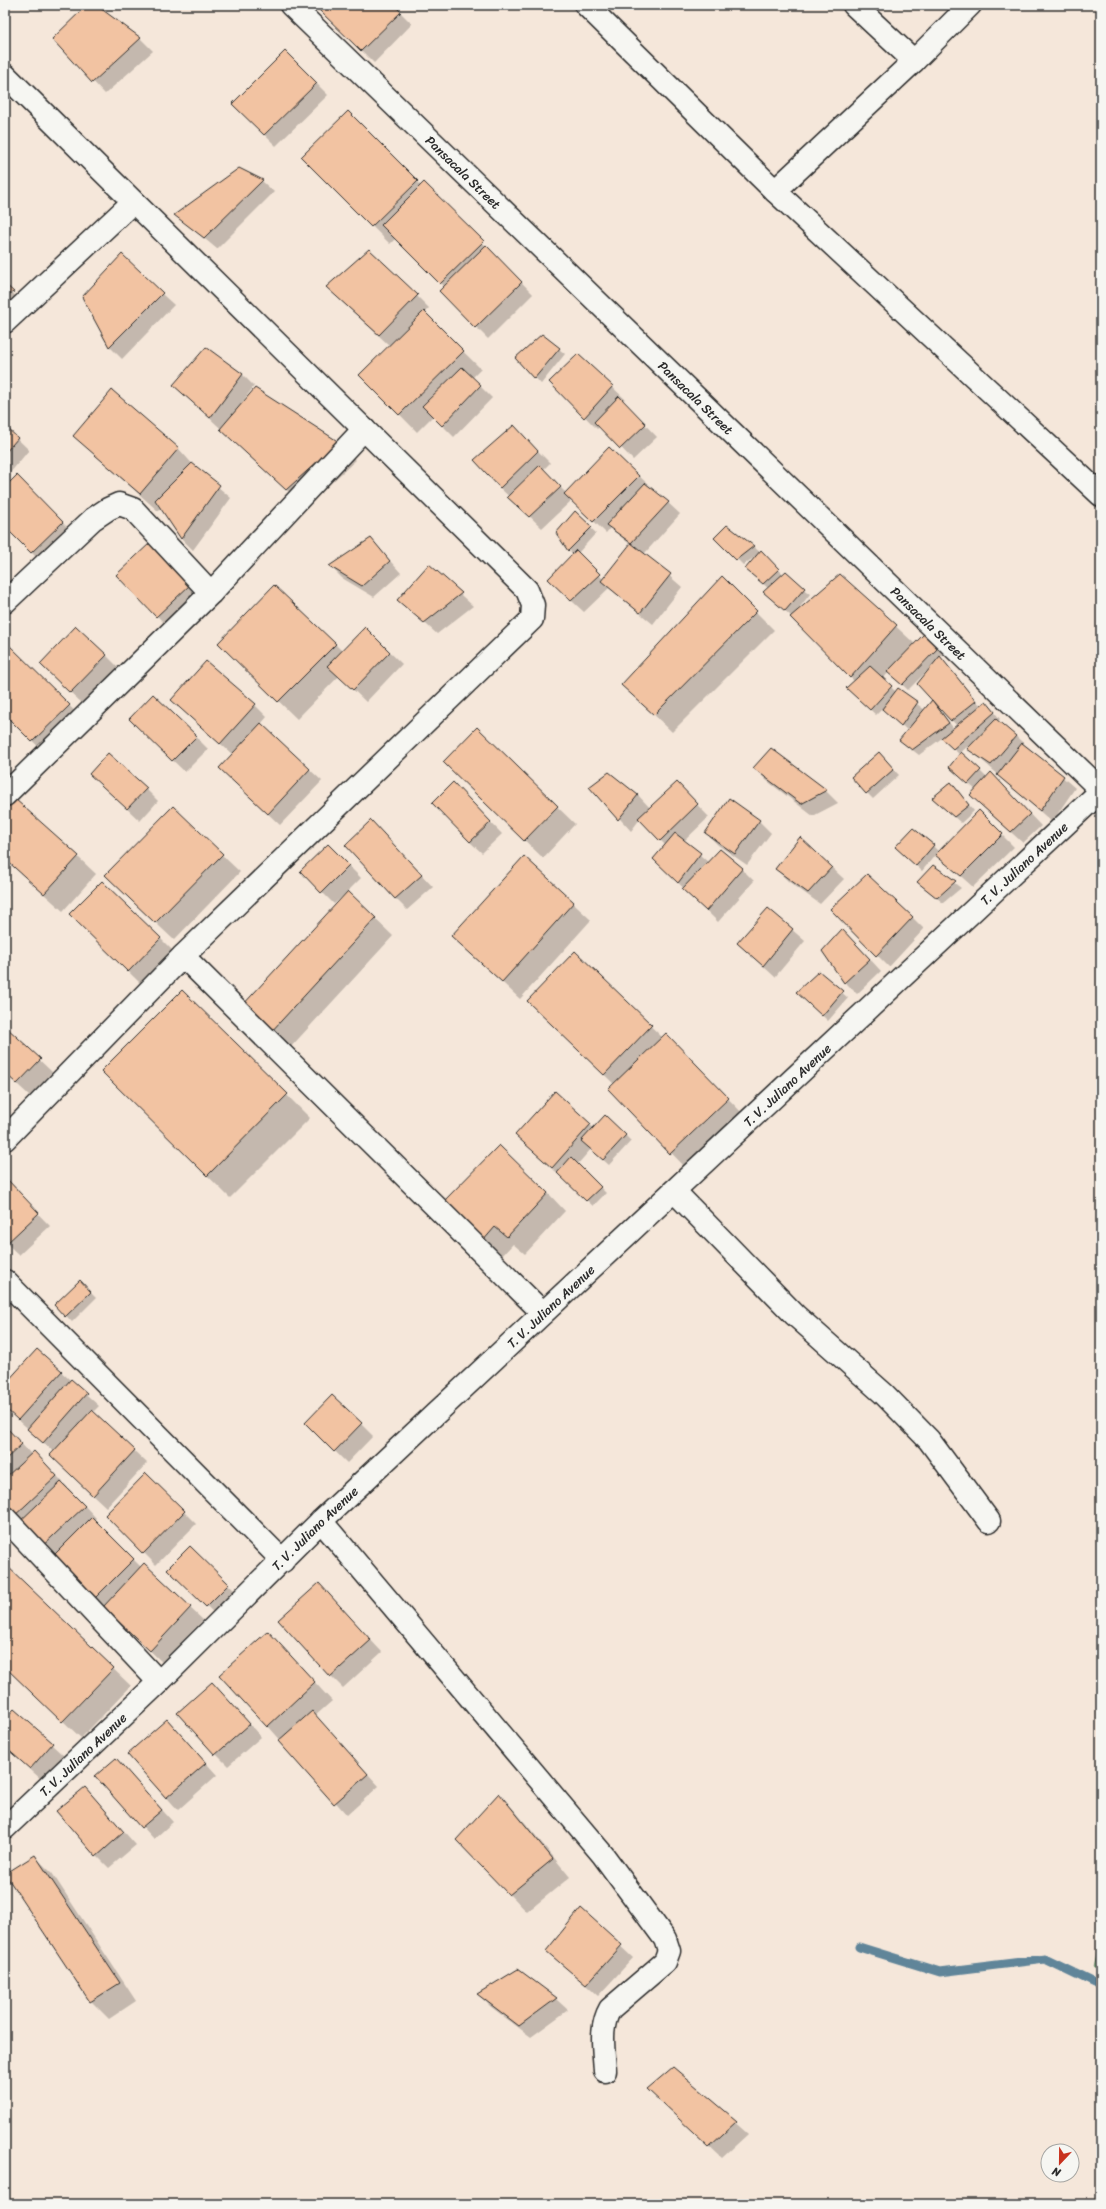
<svg xmlns="http://www.w3.org/2000/svg" width="1106" height="2209" viewBox="0 0 1106 2209" font-family="Sriracha,sans-serif">
<style>
.green{fill:#aee8ad;stroke:#6c8a6c}
.shadow{fill:#0003;fill-rule:evenodd}
.lines{fill:none;stroke-linecap:round;stroke-linejoin:round}
.stream{stroke:#608599;stroke-width:9}
.building{fill:#f2c3a2;stroke:#2b2b2b}
.minor-casing{stroke:#2b2b2b;stroke-width:25}
.secondary-casing{stroke:#2b2b2b;stroke-width:25}
.minor{stroke:#f6f6f2;stroke-width:22}
.secondary{stroke:#f6f6f2;stroke-width:22}
.labels{text-anchor:middle;stroke-width:3.5;stroke-linejoin:round;paint-order:stroke}
.street-label{font-size:13px;fill:#2b2b2b;stroke:#f6f6f2}
</style>
<rect width="100%" height="100%" fill="#f5e7da"/>
<filter id="ink" filterUnits="userSpaceOnUse"><feTurbulence type="fractalNoise" baseFrequency=".025" numOctaves="2"/><feDisplacementMap in="SourceGraphic" scale="8" xChannelSelector="R" yChannelSelector="G"/><feConvolveMatrix kernelMatrix="1 2 1 2 8 2 1 2 1" color-interpolation-filters="sRGB"/></filter>
<g filter="url(#ink)">
<path class="green" d="M1101 1936V1970L1094 1967Z"/>
<g class="shadow">
<path d="M89 5H94L141 39 153 51 105 94 53 39Z"/>
<path d="M324 5H393L412 24 374 63 320 9Z"/>
<path d="M285 52 328 95 276 146 233 104Z"/>
<path d="M348 112 421 186 424 183 533 294 488 339 440 291 445 287 396 238 390 244 302 157Z"/>
<path d="M262 181 274 192 217 249 176 215Z"/>
<path d="M5 286 24 304 5 313Z"/>
<path d="M162 294 174 305 122 359 110 347 84 297Z"/>
<path d="M417 296 429 308 424 313 481 369 472 378 492 398 454 437 433 416 417 432 361 375 390 346 339 299Z"/>
<path d="M559 349 565 354 541 384 517 358Z"/>
<path d="M578 355 625 399 622 401 657 437 633 460 600 426 597 429 551 382Z"/>
<path d="M242 374 254 386 243 401 245 402 338 443 356 460 305 507 174 385Z"/>
<path d="M112 392 179 449 196 468 231 498 193 550 181 538 161 508 158 511 74 436Z"/>
<path d="M5 427 29 450 5 479Z"/>
<path d="M514 427 550 463 543 470 566 493 609 448 680 514 644 554 682 587 653 624 609 588 584 612 561 591 573 555 557 533 575 513 596 533 578 553 603 579 631 545 610 528 606 533 572 500 542 528 500 488Z"/>
<path d="M17 477 74 534 43 564 5 526V488Z"/>
<path d="M727 526 760 552 761 551 783 574 810 594 793 616 840 575 915 644 924 635 943 654 940 658 981 706 991 708 1000 719 998 721 1075 788 1052 822 967 747 961 752 987 778 1003 786 1041 826 1023 843 983 807 976 790 956 773 960 755 942 738 919 755 906 745 908 731 883 708 876 715 847 688 854 681 792 617 770 597 768 588 752 574 759 554 743 565 716 538ZM927 671 933 700 925 710 898 690 896 692 883 679 889 672 908 690ZM938 705 957 726 954 729 937 706Z"/>
<path d="M371 540 401 573 374 597 342 578 330 566Z"/>
<path d="M151 543 202 597 169 628 117 575Z"/>
<path d="M429 566 473 606 437 634 399 600Z"/>
<path d="M722 578 774 630 672 732 623 685Z"/>
<path d="M365 628 402 664 366 702 339 676 297 719 237 661 335 644 343 652Z"/>
<path d="M5 643 87 723 51 759 5 714Z"/>
<path d="M106 655 118 667 83 704 53 676Z"/>
<path d="M172 700 255 705 267 717 261 724 322 781 280 825 232 780 233 755Z"/>
<path d="M477 729 575 824 543 858 462 780Z"/>
<path d="M142 731 196 737 208 749 185 772Z"/>
<path d="M771 750 826 791 838 803 813 816 766 780 755 768Z"/>
<path d="M879 754 899 775 873 799 867 793Z"/>
<path d="M90 774 146 789 158 801 140 821Z"/>
<path d="M951 783 974 811 961 823 933 798Z"/>
<path d="M677 784 709 817 684 841 708 862 742 869 754 881 718 922 654 859 666 846 640 819 631 831 591 787 638 795 650 808Z"/>
<path d="M465 796 502 834 482 853 470 842Z"/>
<path d="M5 811 78 857 96 874 63 911 5 859Z"/>
<path d="M979 812 1014 847 973 887 936 854 922 871 902 853 933 846 939 852Z"/>
<path d="M759 821 771 833 747 865 718 845 706 833Z"/>
<path d="M383 834 433 887 407 910 395 898Z"/>
<path d="M800 838 844 879 820 904 788 881 776 869Z"/>
<path d="M328 845 361 878 347 892 393 936 288 1050 260 1024 347 894 346 893 334 904 301 871Z"/>
<path d="M222 855 240 872 174 940 124 893Z"/>
<path d="M524 858 591 920 520 999 452 936Z"/>
<path d="M933 867 961 888 943 903 924 887Z"/>
<path d="M768 909 805 941 775 977 750 954Z"/>
<path d="M831 909 912 917 924 929 889 967Z"/>
<path d="M82 926 160 938 172 950 140 983Z"/>
<path d="M854 942 881 971 857 994 845 982Z"/>
<path d="M575 953 662 1037 683 1052 745 1116 689 1171 609 1089 614 1084 546 1019Z"/>
<path d="M819 972 848 998 828 1021 798 992Z"/>
<path d="M182 991 310 1118 230 1198 125 1094Z"/>
<path d="M6 1028 52 1072 30 1096 5 1073Z"/>
<path d="M590 1125 594 1128 625 1135 631 1141 609 1165 591 1149 577 1165 606 1193 593 1206 516 1135Z"/>
<path d="M5 1180 50 1226 19 1255 5 1242Z"/>
<path d="M548 1193 565 1211 525 1254 513 1244 500 1258 460 1222Z"/>
<path d="M80 1282 96 1298 72 1322 56 1305Z"/>
<path d="M37 1350 99 1406 93 1412 147 1463 106 1507 63 1467 54 1452 5 1408V1385Z"/>
<path d="M306 1423 361 1424 373 1436 347 1463Z"/>
<path d="M5 1427 32 1455 46 1464 96 1518 94 1520 142 1568 144 1565 203 1620 162 1662 107 1610 106 1612 5 1509Z"/>
<path d="M146 1474 196 1524 156 1565 106 1515Z"/>
<path d="M190 1547 240 1596 219 1618 169 1569Z"/>
<path d="M5 1565 131 1686 81 1738 5 1666Z"/>
<path d="M330 1597 382 1652 343 1688 331 1676Z"/>
<path d="M285 1650 332 1701 315 1716 379 1786 347 1815 268 1726Z"/>
<path d="M212 1683 261 1737 228 1766 216 1754Z"/>
<path d="M14 1710 64 1756 42 1780 5 1747V1720Z"/>
<path d="M167 1720 217 1775 178 1810 128 1754Z"/>
<path d="M127 1771 173 1822 154 1839 96 1776Z"/>
<path d="M85 1788 136 1845 109 1868 97 1856Z"/>
<path d="M499 1794 516 1812 570 1877 527 1912 510 1894Z"/>
<path d="M34 1856 52 1873 136 2001 109 2019 91 2001Z"/>
<path d="M581 1909 633 1958 598 1996 548 1951Z"/>
<path d="M478 1994 556 1999 568 2010 531 2037 490 2006Z"/>
<path d="M673 2068 748 2134 722 2158 661 2101Z"/>
</g>
<g class="lines">
<path class="stream" d="M859 1947 940 1972 1045 1959 1101 1986"/>
</g>
<g class="building">
<path d="M87 5H96L141 38 92 83 52 39Z"/>
<path d="M322 5H394L401 12 361 51 318 9Z"/>
<path d="M285 51 317 83 264 135 232 104Z"/>
<path d="M348 111 418 181 371 227 301 157Z"/>
<path d="M239 168 263 180 204 238 174 215Z"/>
<path d="M424 182 484 241 440 284 381 225Z"/>
<path d="M486 245 522 282 475 328 439 291Z"/>
<path d="M369 249 418 295 379 335 326 287Z"/>
<path d="M122 254 163 293 109 347 82 297Z"/>
<path d="M5 284 14 292 5 296Z"/>
<path d="M424 311 464 351 399 415 359 375Z"/>
<path d="M542 334 560 348 534 379 515 358Z"/>
<path d="M206 347 243 374 210 418 173 385Z"/>
<path d="M578 354 613 386 584 418 549 382Z"/>
<path d="M462 367 481 385 442 426 422 406Z"/>
<path d="M255 388 339 442 286 490 220 429Z"/>
<path d="M112 390 179 448 140 494 73 436Z"/>
<path d="M619 396 646 424 620 449 594 422Z"/>
<path d="M514 425 538 451 500 488 474 460Z"/>
<path d="M5 426 18 438 5 453Z"/>
<path d="M609 447 639 476 593 522 564 494Z"/>
<path d="M192 463 220 485 181 539 155 500Z"/>
<path d="M540 465 561 487 529 517 507 497Z"/>
<path d="M17 475 63 522 31 553 5 527V487Z"/>
<path d="M645 483 669 502 631 543 606 525Z"/>
<path d="M575 511 592 527 568 551 556 533Z"/>
<path d="M727 525 754 546 736 560 714 538Z"/>
<path d="M371 538 390 561 362 586 329 566Z"/>
<path d="M151 542 191 584 156 617 116 575Z"/>
<path d="M631 543 671 574 640 613 601 581Z"/>
<path d="M576 550 600 574 571 601 548 579Z"/>
<path d="M761 550 779 569 763 584 745 569Z"/>
<path d="M429 564 462 593 424 623 397 600Z"/>
<path d="M786 571 805 588 785 611 763 592Z"/>
<path d="M840 574 897 625 850 678 790 617Z"/>
<path d="M722 576 757 611 654 715 621 685Z"/>
<path d="M274 585 336 644 278 702 218 643Z"/>
<path d="M76 626 107 655 70 693 40 664Z"/>
<path d="M365 627 390 652 353 690 327 666Z"/>
<path d="M924 634 938 648 902 685 887 672Z"/>
<path d="M5 641 70 705 32 742 5 715Z"/>
<path d="M940 656 976 701 951 721 917 684Z"/>
<path d="M206 661 256 704 220 744 171 700Z"/>
<path d="M870 666 892 686 870 710 846 688Z"/>
<path d="M898 688 918 702 901 726 882 709Z"/>
<path d="M153 694 197 736 172 761 129 719Z"/>
<path d="M932 700 949 723 912 750 899 740Z"/>
<path d="M986 701 995 712 953 749 941 738Z"/>
<path d="M996 719 1016 736 991 765 967 749Z"/>
<path d="M261 723 310 769 268 814 219 768Z"/>
<path d="M477 727 558 806 524 841 443 762Z"/>
<path d="M1022 743 1064 776 1040 811 997 775Z"/>
<path d="M771 748 827 790 801 804 753 768Z"/>
<path d="M879 752 894 769 866 794 851 777Z"/>
<path d="M961 752 981 770 968 784 949 767Z"/>
<path d="M108 753 147 788 127 809 89 774Z"/>
<path d="M609 772 638 795 618 820 589 787Z"/>
<path d="M991 772 1030 814 1011 832 970 795Z"/>
<path d="M453 782 491 822 470 842 432 803Z"/>
<path d="M677 782 698 804 660 841 638 818Z"/>
<path d="M951 782 969 805 954 817 932 798Z"/>
<path d="M729 798 760 820 735 854 705 833Z"/>
<path d="M15 799 79 856 44 894 5 859V810Z"/>
<path d="M173 806 223 854 155 923 105 875Z"/>
<path d="M979 810 1003 834 961 876 935 855Z"/>
<path d="M371 820 422 875 395 899 345 845Z"/>
<path d="M913 828 934 845 916 866 895 847Z"/>
<path d="M675 833 701 853 678 883 653 859Z"/>
<path d="M800 837 832 867 808 893 775 869Z"/>
<path d="M328 844 349 865 321 893 300 871Z"/>
<path d="M720 849 743 868 706 911 682 889Z"/>
<path d="M524 856 574 902 502 982 451 936Z"/>
<path d="M933 865 956 881 937 898 917 882Z"/>
<path d="M867 874 913 917 876 956 830 909Z"/>
<path d="M102 881 161 938 128 972 69 914Z"/>
<path d="M348 891 376 918 270 1033 241 1007Z"/>
<path d="M768 908 793 929 763 966 737 943Z"/>
<path d="M842 929 870 959 844 983 822 951Z"/>
<path d="M575 951 652 1025 604 1075 527 1001Z"/>
<path d="M819 971 843 991 822 1016 796 992Z"/>
<path d="M182 990 288 1094 207 1176 101 1071Z"/>
<path d="M6 1027 41 1059 17 1084 5 1073Z"/>
<path d="M666 1033 729 1098 670 1154 608 1089Z"/>
<path d="M555 1091 591 1124 552 1168 515 1135Z"/>
<path d="M605 1115 626 1135 603 1160 581 1141Z"/>
<path d="M499 1145 548 1193 507 1237 495 1227 482 1242 441 1204Z"/>
<path d="M571 1157 601 1187 586 1201 557 1173Z"/>
<path d="M6 1178 39 1213 6 1244 5 1243Z"/>
<path d="M80 1280 91 1292 65 1317 54 1305Z"/>
<path d="M37 1349 62 1371 18 1420 5 1408V1384Z"/>
<path d="M71 1379 87 1393 43 1443 27 1429Z"/>
<path d="M332 1395 362 1423 334 1452 305 1423Z"/>
<path d="M92 1410 135 1450 93 1496 50 1455Z"/>
<path d="M5 1426 22 1444 5 1460Z"/>
<path d="M34 1451 57 1476 12 1518 5 1511V1478Z"/>
<path d="M146 1473 185 1511 143 1554 105 1515Z"/>
<path d="M61 1482 85 1506 38 1550 15 1526Z"/>
<path d="M92 1517 134 1559 93 1600 51 1558Z"/>
<path d="M190 1546 229 1584 206 1607 167 1569Z"/>
<path d="M144 1563 191 1607 150 1651 103 1607Z"/>
<path d="M5 1564 114 1668 62 1722 5 1667Z"/>
<path d="M319 1583 371 1640 330 1677 278 1620Z"/>
<path d="M268 1631 315 1682 267 1727 219 1675Z"/>
<path d="M212 1682 250 1724 215 1755 177 1713Z"/>
<path d="M14 1709 53 1743 30 1769 5 1747V1719Z"/>
<path d="M312 1711 368 1774 334 1804 278 1741Z"/>
<path d="M167 1719 206 1763 166 1798 127 1754Z"/>
<path d="M116 1758 162 1810 141 1828 95 1776Z"/>
<path d="M85 1787 124 1832 96 1857 56 1811Z"/>
<path d="M499 1793 553 1859 509 1895 456 1840Z"/>
<path d="M35 1855 120 1983 90 2002 5 1874Z"/>
<path d="M581 1908 622 1945 586 1985 546 1951Z"/>
<path d="M518 1969 557 1998 519 2026 477 1994Z"/>
<path d="M673 2067 737 2121 709 2147 647 2089Z"/>
</g>
<g class="lines">
<defs>
<g id="minor">
<path id="s1" d="M291 5 1101 790"/>
<path d="M586 5 775 191 1101 495"/>
<path d="M854 5 914 61"/>
<path d="M5 75 527 590 533 605 532 619 183 956 5 1139"/>
<path d="M775 191 914 61 970 5"/>
<path d="M5 322 133 202"/>
<path d="M5 602 93 519 108 509 119 504 133 509 211 593"/>
<path d="M5 795 211 593 364 429"/>
<path d="M183 956 543 1313"/>
<path d="M674 1191 795 1315 884 1394 929 1440 989 1521"/>
<path d="M5 1281 283 1561"/>
<path d="M5 1518 159 1682"/>
<path d="M321 1521 603 1855 665 1939 669 1951 665 1962 610 2009C599 2028 604 2050 605 2071"/>
</g>
<g id="secondary">
<path id="s2" d="M5 1828 159 1682 321 1521 1101 791"/>
</g>
</defs>
<use href="#minor" class="minor-casing"/>
<use href="#secondary" class="secondary-casing"/>
<use href="#minor" class="minor"/>
<use href="#secondary" class="secondary"/>
</g>
</g>
<g class="labels">
<g class="street-label">
<text dy="5" stroke="none"><textPath href="#s1" startOffset="240">Pansacala Street</textPath></text>
<text dy="5" stroke="none"><textPath href="#s1" startOffset="564">Pansacala Street</textPath></text>
<text dy="5" stroke="none"><textPath href="#s1" startOffset="888">Pansacala Street</textPath></text>
<text dy="5" stroke="none"><textPath href="#s2" startOffset="1403">T. V. Juliano Avenue</textPath></text>
<text dy="5" stroke="none"><textPath href="#s2" startOffset="1079">T. V. Juliano Avenue</textPath></text>
<text dy="5" stroke="none"><textPath href="#s2" startOffset="755">T. V. Juliano Avenue</textPath></text>
<text dy="5" stroke="none"><textPath href="#s2" startOffset="431">T. V. Juliano Avenue</textPath></text>
<text dy="5" stroke="none"><textPath href="#s2" startOffset="107">T. V. Juliano Avenue</textPath></text>
</g>
</g>
<rect width="1106" height="2209" fill="none" stroke="#f6f6f2" stroke-width="20"/>
<rect x="10" y="10" width="1086" height="2189" fill="none" stroke="#2b2b2b" stroke-width="1.5" filter="url(#ink)"/>
<g transform="translate(1060 2163) rotate(202)"><circle r="19" fill="#f6f6f2" stroke="#a5a5a2"/>
<path d="M0-3L7 15L0 10L-7 15Z" fill="#c8321e"/>
<text y="-6" font-size="11" font-weight="bold" text-anchor="middle" fill="#2b2b2b">N</text>
</g>
</svg>
